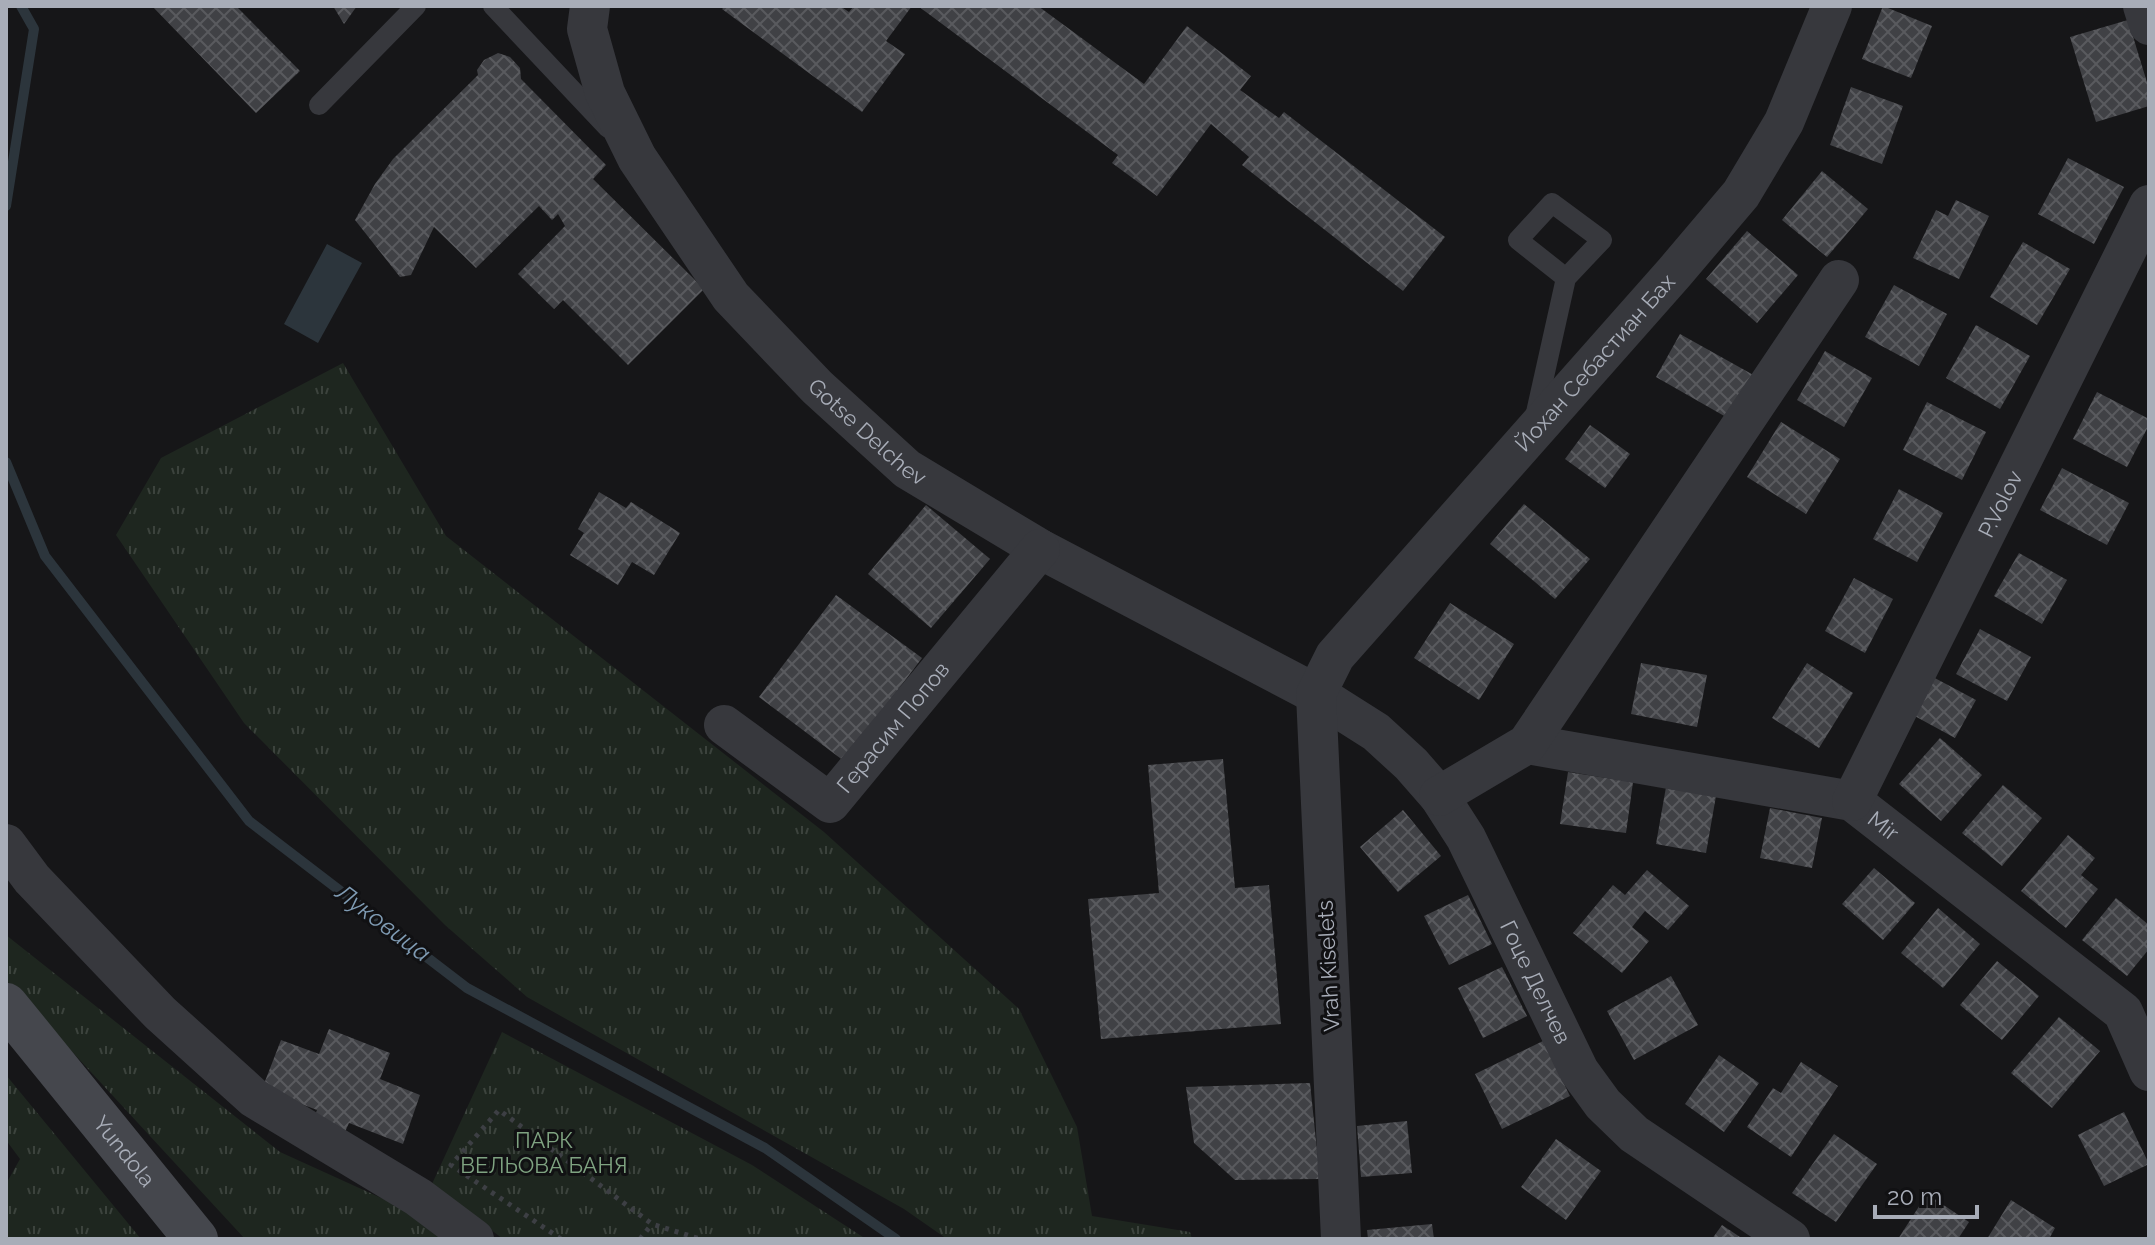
<svg xmlns="http://www.w3.org/2000/svg" width="2155" height="1245" viewBox="0 0 2155 1245" font-family="Raleway,sans-serif">
<style>
.grass{fill:url(#grass-tufts)}
.water{fill:#2c353c}
.lines{fill:none;stroke-linecap:round;stroke-linejoin:round}
.stream{stroke:#2c353c;stroke-width:10}
.building{fill:url(#building-cross-hatch)}
.path{stroke:#3d3f44;stroke-width:5;stroke-dasharray:4 6;stroke-linecap:butt}
.service{stroke:#37383d;stroke-width:20}
.minor{stroke:#37383d;stroke-width:40}
.secondary{stroke:#45474d;stroke-width:44}
.labels{text-anchor:middle;stroke-width:6;stroke-linejoin:round;paint-order:stroke}
.street-label{font-size:22px;fill:#a8adb8;stroke:#111113}
.park-label{font-size:22px;fill:#7fa381;stroke:#111113}
.water-label{font-size:24px;font-style:italic;fill:#7f9bb3;stroke:#111113}
</style>
<defs>
<pattern id="grass-tufts" width="24" height="20" patternUnits="userSpaceOnUse" patternTransform="scale(2)"><rect width="24" height="20" fill="#1e261f"/><path d="M3 7l-1-3M5 7V3M7 7l1-3M15 17l-1-3M17 17v-4M19 17l1-3" fill="none" stroke="#3c433d"/></pattern>
<pattern id="building-cross-hatch" width="8" height="8" patternUnits="userSpaceOnUse" patternTransform="scale(2)"><rect width="8" height="8" fill="#404145"/><path d="M0 0l8 8M0 8l8-8" fill="none" stroke="#595a5e"/></pattern>
</defs>
<rect width="100%" height="100%" fill="#161618"/>
<g class="grass">
<path d="M343 363 446 536 824 832 1019 1009 1077 1127 1092 1216 1190 1232 1192 1239H947L904 1209 527 997 445 925 244 723 116 535 161 458Z"/>
<path d="M6 935 280 1152 412 1212 444 1239H245L6 980Z"/>
<path d="M502 1032 752 1165 866 1239H503L432 1184Z"/>
<path d="M6 1075 141 1239H6V1184L20 1159 6 1140Z"/>
</g>
<path class="water" d="M327 244 362 263 318 343 284 324Z"/>
<g class="lines">
<g class="stream">
<path d="M6 206 34 29 21 6"/>
<path d="M6 462 45 556 249 821 467 988 765 1148 896 1239"/>
</g>
</g>
<g class="building">
<path d="M152 6H236L300 71 256 113Z"/>
<path d="M333 6H357L344 24Z"/>
<path d="M725 6H840L849 12 854 6H912L886 41 905 54 862 112 722 9Z"/>
<path d="M918 6H1038L1144 84 1187 26 1251 76 1240 90 1279 118 1284 112 1445 237 1403 291 1242 165 1249 157 1211 124 1157 196 1112 163 1118 155Z"/>
<path d="M1883 6 1932 26 1911 78 1862 59Z"/>
<path d="M2128 20 2149 89V106L2096 122 2070 37Z"/>
<path d="M498 53 510 57 520 68 521 79 606 165 593 179 704 289 628 365 563 300 554 309 518 274 565 226 558 214 552 220 539 206 476 268 434 227 411 275 400 277 355 220 375 184 393 159 478 75 477 70 484 60Z"/>
<path d="M1851 87 1903 106 1882 164 1830 145Z"/>
<path d="M2068 158 2124 187 2094 244 2038 214Z"/>
<path d="M1822 171 1868 209 1827 257 1782 220Z"/>
<path d="M1956 200 1989 216 1959 279 1913 258 1936 210 1948 216Z"/>
<path d="M1747 231 1798 275 1757 323 1706 279Z"/>
<path d="M2023 242 2070 269 2037 325 1990 297Z"/>
<path d="M1894 285 1947 314 1919 366 1865 337Z"/>
<path d="M1976 325 2030 356 2000 409 1946 378Z"/>
<path d="M1680 334 1757 377 1733 421 1656 377Z"/>
<path d="M1825 351 1872 378 1844 427 1797 400Z"/>
<path d="M2097 392 2149 419V425L2127 467 2073 439Z"/>
<path d="M1927 402 1986 432 1962 480 1903 450Z"/>
<path d="M1781 422 1840 459 1806 514 1747 477Z"/>
<path d="M1590 425 1630 454 1605 488 1565 459Z"/>
<path d="M2062 468 2129 503 2107 545 2040 510Z"/>
<path d="M1899 489 1943 513 1917 562 1873 539Z"/>
<path d="M599 492 626 508 631 502 680 533 654 575 632 562 618 585 570 555 584 533 578 529Z"/>
<path d="M1524 504 1590 559 1555 599 1490 544Z"/>
<path d="M926 505 990 559 931 628 868 574Z"/>
<path d="M2019 553 2067 580 2042 624 1994 596Z"/>
<path d="M1854 578 1893 599 1865 653 1825 631Z"/>
<path d="M836 595 922 658 844 761 759 697Z"/>
<path d="M1450 603 1514 644 1479 700 1414 658Z"/>
<path d="M1980 629 2031 657 2007 701 1956 674Z"/>
<path d="M1641 663 1707 675 1697 727 1631 714Z"/>
<path d="M1807 663 1853 693 1819 748 1772 718Z"/>
<path d="M1931 676 1976 700 1955 738 1911 714Z"/>
<path d="M1940 738 1982 775 1941 821 1899 784Z"/>
<path d="M1223 759 1235 888 1269 885 1281 1024 1101 1039 1088 899 1159 893 1148 765Z"/>
<path d="M1568 772 1633 782 1626 833 1560 824Z"/>
<path d="M2003 785 2042 818 2002 866 1962 833Z"/>
<path d="M1666 787 1716 796 1706 853 1656 844Z"/>
<path d="M1770 808 1822 818 1812 868 1760 858Z"/>
<path d="M1403 810 1441 856 1398 892 1360 847Z"/>
<path d="M2068 835 2095 858 2081 875 2098 889 2066 928 2021 891Z"/>
<path d="M1874 868 1915 903 1883 940 1842 904Z"/>
<path d="M1647 870 1689 906 1668 930 1645 911 1632 927 1649 941 1622 973 1573 933 1613 885 1625 895Z"/>
<path d="M1468 895 1492 944 1449 965 1424 916Z"/>
<path d="M2116 898 2149 925V949L2127 976 2082 940Z"/>
<path d="M1938 908 1980 944 1943 988 1901 953Z"/>
<path d="M1997 961 2039 996 2002 1040 1960 1005Z"/>
<path d="M1502 967 1527 1016 1483 1038 1458 988Z"/>
<path d="M1671 976 1698 1025 1634 1060 1607 1011Z"/>
<path d="M2059 1017 2100 1051 2052 1108 2011 1073Z"/>
<path d="M329 1029 390 1053 380 1079 420 1095 403 1144 349 1123 345 1132 313 1120 317 1110 262 1089 281 1040 319 1054Z"/>
<path d="M1543 1041 1570 1096 1502 1129 1475 1074Z"/>
<path d="M1719 1055 1759 1083 1724 1132 1685 1104Z"/>
<path d="M1801 1062 1838 1086 1791 1157 1747 1127 1773 1088 1781 1093Z"/>
<path d="M1310 1083 1320 1179 1235 1180 1194 1143 1186 1087Z"/>
<path d="M2124 1112 2149 1164 2104 1186 2078 1135Z"/>
<path d="M1407 1121 1412 1173 1361 1177 1357 1126Z"/>
<path d="M1834 1134 1877 1164 1836 1222 1792 1193Z"/>
<path d="M1556 1139 1601 1171 1566 1220 1521 1187Z"/>
<path d="M1927 1194 1969 1222 1958 1239H1898Z"/>
<path d="M2011 1200 2055 1228 2049 1239H1987Z"/>
<path d="M1432 1224 1434 1239H1368L1367 1230Z"/>
<path d="M1722 1225 1743 1239H1712Z"/>
</g>
<g class="lines">
<g class="path">
<path d="M561 1239 451 1165 499 1110 652 1224 700 1239"/>
<path d="M640 1239 652 1224"/>
</g>
<g class="service">
<path d="M493 6 608 128"/>
<path d="M319 105 416 6"/>
<path d="M1535 417 1566 278 1518 240 1552 203 1602 240 1566 278"/>
</g>
<g class="minor">
<path id="s1" d="M590 6 587 29 605 93 637 158 731 297 817 387 907 469 1040 549 1316 694 1376 732 1411 764 1439 796 1466 838 1579 1071 1603 1104 1634 1134 1790 1239"/>
<path d="M2143 6 2149 25"/>
<path id="s2" d="M724 725 830 803 1040 549"/>
<path id="s3" d="M1527 744 1852 801 2123 1012 2149 1071"/>
<path d="M1439 796 1527 744 1839 280"/>
<path id="s4" d="M1852 801 2149 205"/>
<path d="M6 844 32 879 160 1013 254 1098 418 1197 474 1239"/>
<path id="s5" d="M1341 1239 1316 694 1335 656 1674 273 1741 194 1784 122 1832 6"/>
</g>
<path class="secondary" id="s6" d="M6 1005 196 1239"/>
</g>
<g class="labels">
<g class="street-label">
<text dy="8" stroke="none"><textPath href="#s5" startOffset="980">Йохан Себастиан Бах</textPath></text>
<text dy="8" stroke="none"><textPath href="#s1" startOffset="522">Gotse Delchev</textPath></text>
<text dy="8" stroke="none"><textPath href="#s4" startOffset="332">P.Volov</textPath></text>
<text dy="8" stroke="none"><textPath href="#s2" startOffset="230">Герасим Попов</textPath></text>
<text dy="8" stroke="none"><textPath href="#s3" startOffset="370">Mir</textPath></text>
<text transform="translate(1328 966) rotate(-93)" y="8">Vrah Kiselets</text>
<text dy="8" stroke="none"><textPath href="#s1" startOffset="1414">Гоце Делчев</textPath></text>
<text dy="8" stroke="none"><textPath href="#s6" startOffset="188">Yundola</textPath></text>
</g>
<g class="park-label">
<text x="544" y="1148">ПАРК<tspan x="544" dy="25">ВЕЛЬОВА БАНЯ</tspan></text>
</g>
<g class="water-label">
<text transform="translate(383 923) rotate(37)" y="8">Луковица</text>
</g>
</g>
<rect width="2155" height="1245" fill="none" stroke="#a8adb8" stroke-width="16"/>
<path d="M1875 1205v12h102v-12" fill="none" stroke="#a8adb8" stroke-width="4"/>
<text x="1887" y="1205" font-size="24" fill="#a8adb8" stroke="#111113" stroke-width="6" paint-order="stroke">20 m</text>
</svg>
